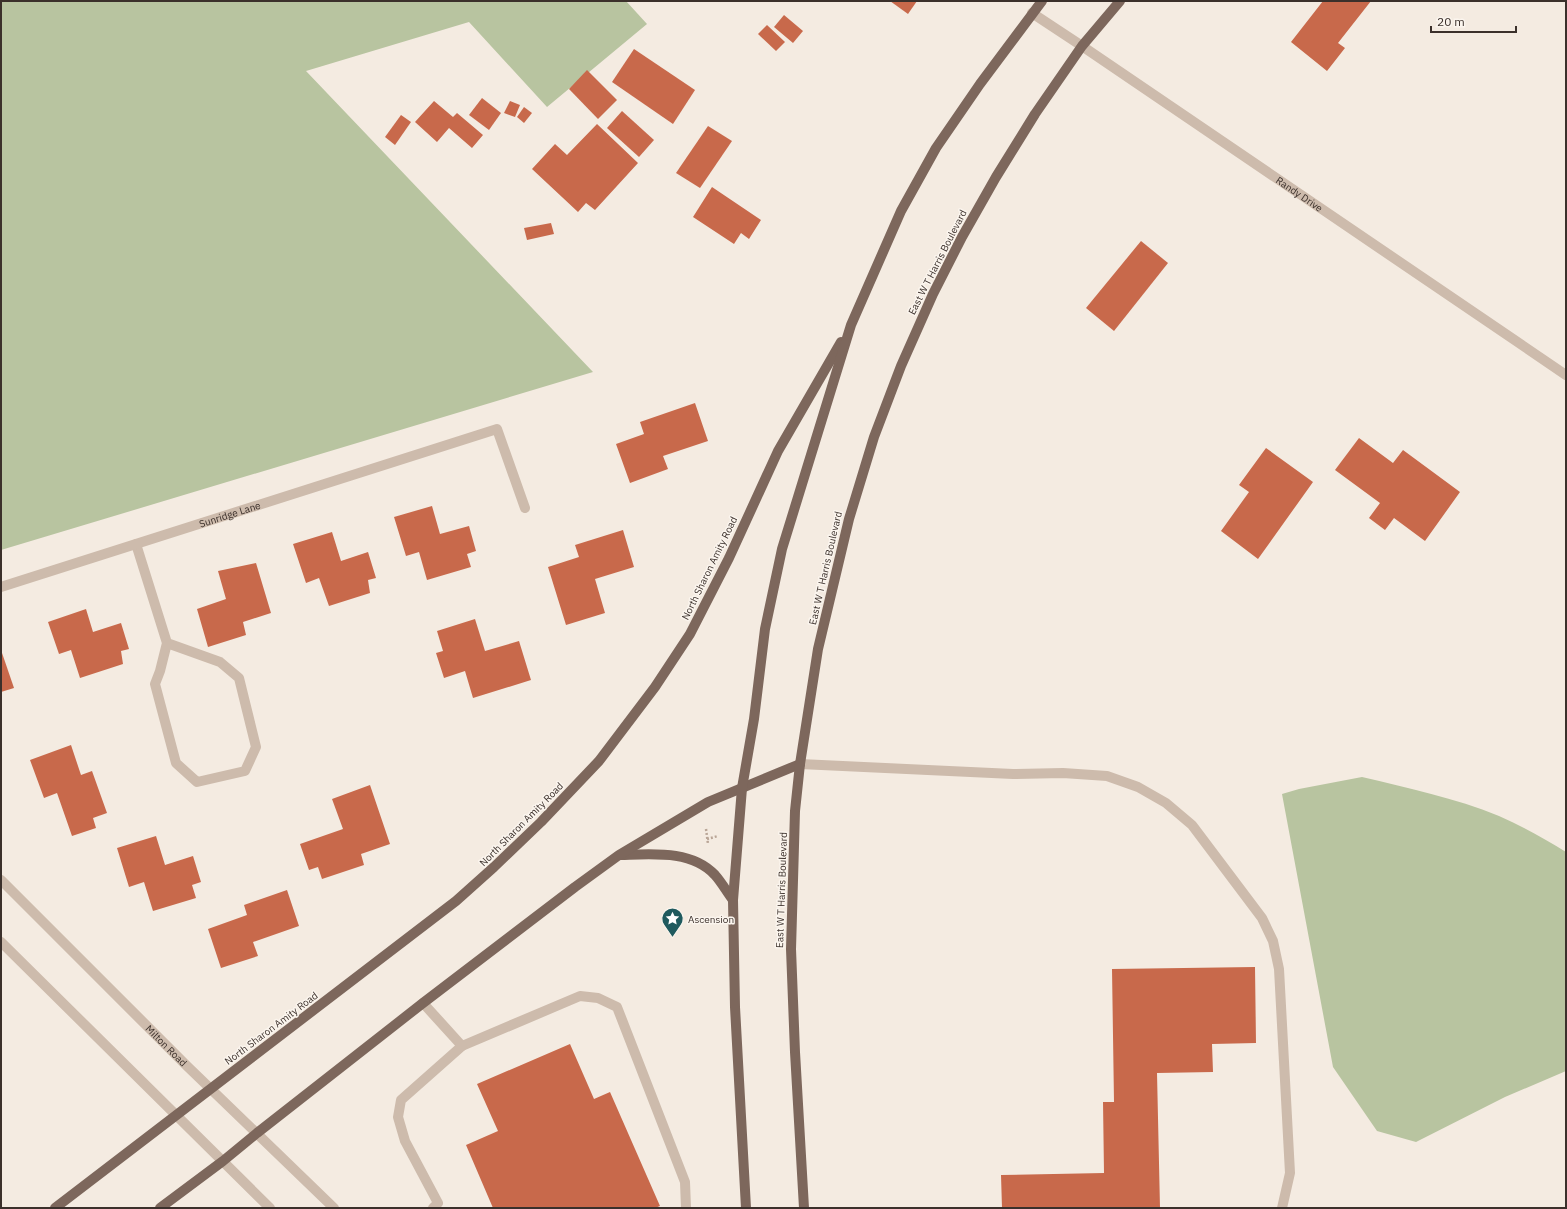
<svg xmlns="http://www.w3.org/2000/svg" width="1567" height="1209" viewBox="0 0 1567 1209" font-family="'IBM Plex Sans',sans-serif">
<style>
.green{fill:#b8c4a0}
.building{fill:#c8694b}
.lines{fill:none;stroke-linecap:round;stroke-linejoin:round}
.path{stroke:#b9a596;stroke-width:2.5;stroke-dasharray:2 2;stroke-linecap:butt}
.minor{stroke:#cdbbac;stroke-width:10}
.major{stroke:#7d675c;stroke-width:10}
.labels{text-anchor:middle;stroke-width:3;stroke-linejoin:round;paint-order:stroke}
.street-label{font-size:10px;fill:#3b302b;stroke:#fbf5ee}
.poi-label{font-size:10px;fill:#3b302b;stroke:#fbf5ee;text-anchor:start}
</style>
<rect width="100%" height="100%" fill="#f4ebe1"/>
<g class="green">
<path d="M1 1H626L647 24 547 107 469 22 306 71 593 372 1 550Z"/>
<path d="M1362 777C1408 788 1455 798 1499 816 1522 826 1545 839 1566 852V1071L1505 1097 1416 1142 1377 1131 1333 1067 1282 794 1299 789Z"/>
</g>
<g class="building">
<path d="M890 1H917L908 14Z"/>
<path d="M1323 1H1371L1338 43 1345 48 1327 71 1291 42Z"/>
<path d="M784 15 803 31 793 43 774 27Z"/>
<path d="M767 25 785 42 776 51 758 34Z"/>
<path d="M634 49 695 90 673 124 612 82Z"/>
<path d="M587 70 617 100 598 119 569 89Z"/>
<path d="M482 98 501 113 489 130 469 115Z"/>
<path d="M434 101 453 117 457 113 483 135 472 148 449 128 437 142 415 122Z"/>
<path d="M510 101 520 105 515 117 504 113Z"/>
<path d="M524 107 532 113 524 123 517 117Z"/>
<path d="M622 111 654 140 639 157 607 128Z"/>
<path d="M401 115 411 122 395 145 385 137Z"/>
<path d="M597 124 638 163 595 210 586 203 578 212 532 169 555 144 567 155Z"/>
<path d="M708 126 732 141 700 188 676 173Z"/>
<path d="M712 187 761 220 749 239 741 233 734 244 693 217Z"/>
<path d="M551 223 554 234 527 240 524 228Z"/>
<path d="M1141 241 1168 263 1114 331 1086 308Z"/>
<path d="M695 403 708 441 663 456 668 469 630 483 616 444 644 434 640 422Z"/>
<path d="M1359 438 1393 463 1403 450 1460 492 1425 541 1394 518 1385 530 1369 518 1380 503 1335 470Z"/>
<path d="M1266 448 1313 482 1258 559 1221 531 1249 492 1239 485Z"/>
<path d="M432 506 440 534 469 526 476 551 467 554 471 567 427 580 419 552 406 556 394 517Z"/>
<path d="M623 530 634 567 595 579 605 613 566 625 548 567 579 557 575 545Z"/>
<path d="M332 532 341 561 368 552 376 578 368 580 370 593 329 606 319 578 306 583 293 544Z"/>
<path d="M256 563 271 613 243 622 246 635 208 647 197 609 226 599 218 571Z"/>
<path d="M86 609 93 632 121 623 129 649 121 651 123 664 80 678 71 650 59 654 48 622Z"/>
<path d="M475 619 485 651 519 641 531 680 473 698 465 671 444 678 436 653 443 651 437 631Z"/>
<path d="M1 650 14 688 1 692Z"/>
<path d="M71 745 81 775 92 771 107 813 93 818 96 828 72 836 57 793 44 798 30 760Z"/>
<path d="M370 785 390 844 361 854 364 865 322 879 318 867 309 870 300 844 343 829 332 799Z"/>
<path d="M156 836 165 865 193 856 201 882 192 885 196 898 153 911 144 882 129 887 117 848Z"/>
<path d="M287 890 299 926 253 942 258 956 221 968 208 929 247 915 244 905Z"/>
<path d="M1255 967 1256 1043 1212 1044 1213 1072 1157 1073 1160 1208H1002L1001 1175 1104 1173 1103 1102H1114L1112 969Z"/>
<path d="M570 1044 594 1099 610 1092 660 1206 655 1208H493L466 1145 498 1131 477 1084Z"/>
</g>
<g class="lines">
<g class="path">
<path d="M706 829 708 844"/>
<path d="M707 839 718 836"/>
</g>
<g class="minor">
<path id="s1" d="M1032 13 1082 46 1566 375"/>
<path d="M136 544 167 643 160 671 155 684 176 763 197 782 245 771 256 747 239 678 220 662 167 643"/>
<path id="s2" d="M1 587 497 429 525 508"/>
<path d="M800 764 1013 774 1063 773 1107 776 1138 787 1166 803 1192 825 1262 918 1273 941 1279 969 1290 1173 1282 1208"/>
<path id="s3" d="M1 880 188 1067 334 1208"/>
<path d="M1 942 270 1208"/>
<path d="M423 1003 462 1046 580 996 598 998 617 1007 685 1182 686 1208"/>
<path d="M433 1208 438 1203 405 1141 398 1117 401 1100 462 1046"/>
</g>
<g class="major">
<path d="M621 855C653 854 692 850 715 875 722 883 727 892 733 900"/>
<path d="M55 1208 456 901 494 867 541 822 599 761 655 687 690 634 729 558 778 451 841 342"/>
<path d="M160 1208 223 1161 257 1133 423 1003 575 887 619 855 708 802 800 764"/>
<path d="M746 1208 735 1007 733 900 742 788 754 719 765 629 782 549 851 325 901 211 936 148 980 84 1042 1"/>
<path d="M804 1208 795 1052 791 949 795 811 800 764 818 649 849 519 874 437 901 366 933 294 962 237 996 177 1035 114 1082 46 1120 1"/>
</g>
</g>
<defs>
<symbol id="sight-pin" viewBox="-11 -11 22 30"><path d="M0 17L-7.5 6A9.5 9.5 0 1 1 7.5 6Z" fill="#1f5a5e" stroke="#fbf5ee"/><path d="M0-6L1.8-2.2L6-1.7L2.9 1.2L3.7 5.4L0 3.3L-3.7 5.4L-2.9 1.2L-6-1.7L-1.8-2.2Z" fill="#fff"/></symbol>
</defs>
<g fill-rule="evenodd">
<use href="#sight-pin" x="660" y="906" width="25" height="34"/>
</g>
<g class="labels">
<g class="street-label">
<text dy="4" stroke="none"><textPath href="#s1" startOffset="323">Randy Drive</textPath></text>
<text transform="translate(937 262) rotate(-63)" y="4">East W T Harris Boulevard</text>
<text dy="4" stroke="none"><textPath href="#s2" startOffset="240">Sunridge Lane</textPath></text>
<text transform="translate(709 568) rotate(-64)" y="4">North Sharon Amity Road</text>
<text transform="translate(825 568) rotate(-77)" y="4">East W T Harris Boulevard</text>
<text transform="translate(521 824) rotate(-45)" y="4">North Sharon Amity Road</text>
<text transform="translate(781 890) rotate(-88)" y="4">East W T Harris Boulevard</text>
<text transform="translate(271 1028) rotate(-37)" y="4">North Sharon Amity Road</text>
<text dy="4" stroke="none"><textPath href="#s3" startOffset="234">Milton Road</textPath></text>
</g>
<g class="poi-label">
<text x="688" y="923">Ascension</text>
</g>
</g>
<rect width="1567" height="1209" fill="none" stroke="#3b302b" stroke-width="4"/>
<path d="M1431 26v6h85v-6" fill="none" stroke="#3b302b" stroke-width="2"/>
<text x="1437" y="26" font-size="12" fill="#3b302b" stroke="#fbf5ee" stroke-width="3" paint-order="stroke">20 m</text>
</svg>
